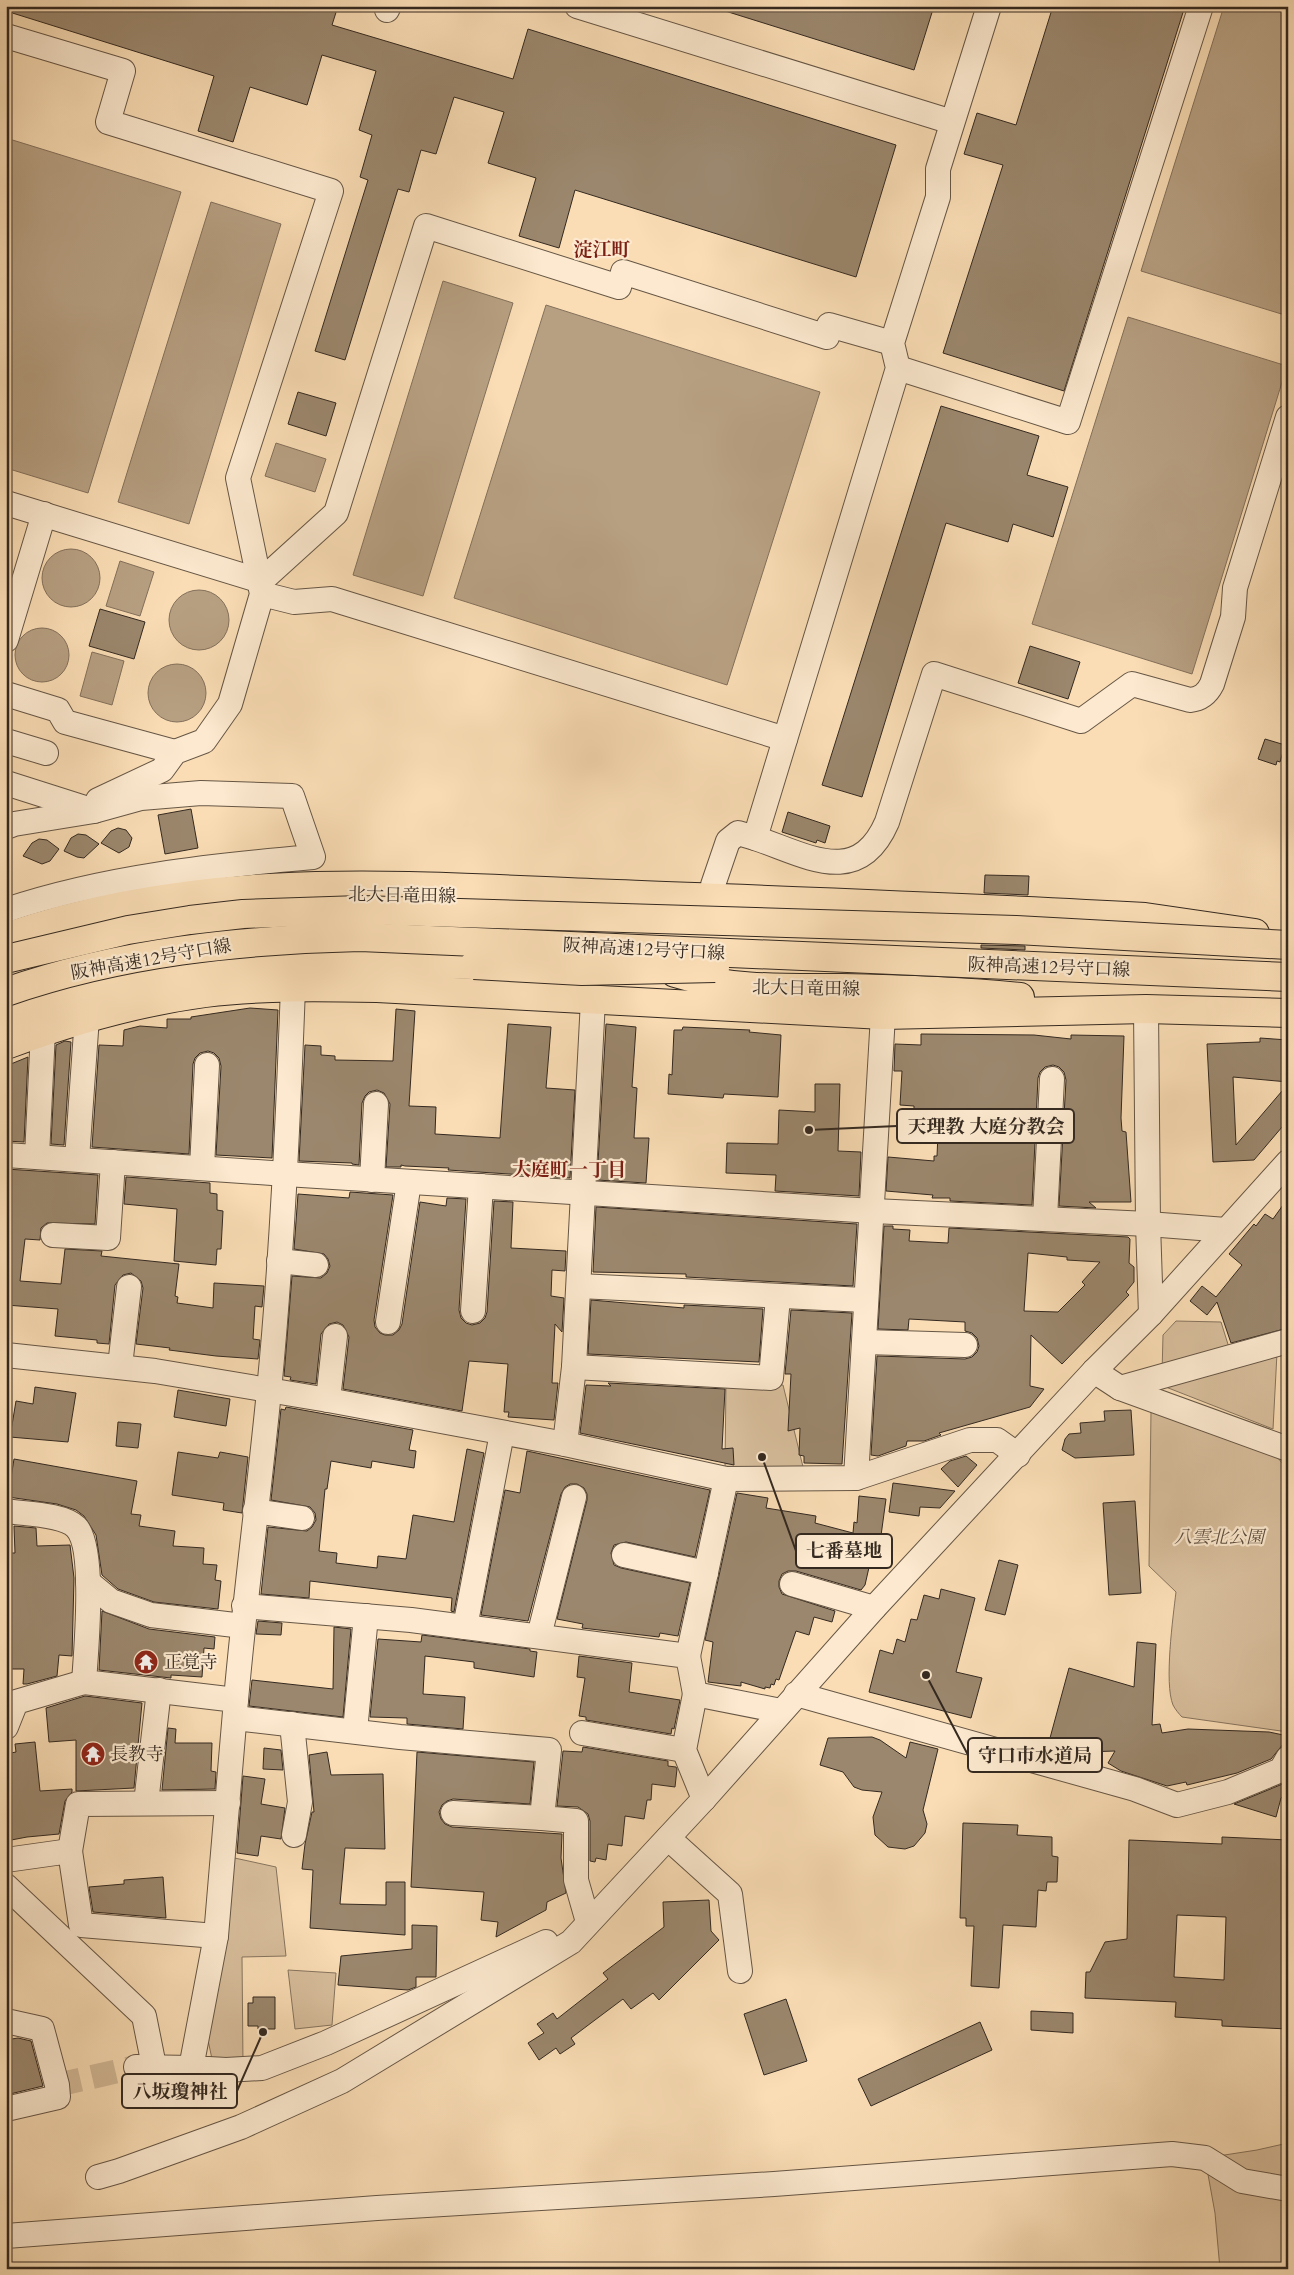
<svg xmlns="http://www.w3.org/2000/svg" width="1294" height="2275" viewBox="0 0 1294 2275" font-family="Cardo,'Noto Serif JP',serif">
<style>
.green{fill:#d8be9c;stroke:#86745e}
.water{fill:#b7a082;stroke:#83705b}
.building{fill:#9b876d;stroke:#342920;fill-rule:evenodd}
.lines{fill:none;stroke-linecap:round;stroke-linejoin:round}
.minor-tunnel{stroke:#d2b997;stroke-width:24;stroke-dasharray:24 12;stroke-linecap:butt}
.minor-casing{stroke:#665645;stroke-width:26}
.major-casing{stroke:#342920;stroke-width:30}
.highway-casing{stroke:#342920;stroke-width:30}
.minor{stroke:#fce9cf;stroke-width:24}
.major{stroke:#faddb5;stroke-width:28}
.highway{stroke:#faddb5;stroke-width:28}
.highway-bridge-casing{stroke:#342920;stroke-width:30;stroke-linecap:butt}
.highway-bridge{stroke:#faddb5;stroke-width:28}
.labels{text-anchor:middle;stroke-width:4.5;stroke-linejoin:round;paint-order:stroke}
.street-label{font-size:18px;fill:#342920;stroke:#fce9cf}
.park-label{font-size:18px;font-style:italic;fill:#5d4e3f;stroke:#fce9cf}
.poi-label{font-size:18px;fill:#342920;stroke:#fce9cf;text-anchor:start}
.neighbourhood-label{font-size:19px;font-weight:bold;fill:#7a1f14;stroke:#fce9cf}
.leader{fill:none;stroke:#342920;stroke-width:2}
.callout-dot{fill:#342920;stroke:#fce9cf;stroke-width:2}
.callout{fill:#fce9cf;stroke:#342920;stroke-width:2}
.callout-label{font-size:19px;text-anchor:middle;font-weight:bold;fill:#342920}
</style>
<rect width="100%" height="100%" fill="#faddb5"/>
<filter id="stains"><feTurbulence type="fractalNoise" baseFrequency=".004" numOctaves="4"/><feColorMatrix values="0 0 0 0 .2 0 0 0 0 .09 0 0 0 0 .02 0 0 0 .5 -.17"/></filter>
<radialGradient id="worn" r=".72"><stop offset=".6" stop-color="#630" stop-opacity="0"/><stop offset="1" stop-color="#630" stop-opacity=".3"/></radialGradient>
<g class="green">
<path d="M1176 1321 1221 1322 1231 1354 1162 1374 1163 1335Z"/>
<path d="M1277 1353 1273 1429 1153 1382Z"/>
<path d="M726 1382 783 1385 805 1475 725 1467Z"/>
<path d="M1151 1411 1277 1457 1288 1470V1732L1182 1717C1179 1714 1175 1709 1173 1705 1164 1683 1173 1617 1176 1592L1149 1566Z"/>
<path d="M230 1857 276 1867 286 1956 242 1957 243 2063 212 2059 208 2040Z"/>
<path d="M288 1970 336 1973 332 2025 295 2029Z"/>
<path d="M1288 2143V2269H1220L1215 2213 1205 2158 1257 2150Z"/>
</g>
<g class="water">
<path d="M1224 6H1288V316L1141 271Z"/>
<path d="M6 138 181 192 88 493 6 468Z"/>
<path d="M211 202 281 224 189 524 118 502Z"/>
<path d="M443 281 513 303 423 596 353 575Z"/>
<path d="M546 305 820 392 727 685 454 598Z"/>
<path d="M1128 317 1287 366 1192 674 1032 624Z"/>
<path d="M276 443 326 459 315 492 265 476Z"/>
<circle cx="71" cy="578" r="29"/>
<path d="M120 561 154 572 140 616 106 606Z"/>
<circle cx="199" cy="620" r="30"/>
<circle cx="42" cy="655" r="27"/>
<path d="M92 652 124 661 112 705 80 696Z"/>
<circle cx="177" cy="693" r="29"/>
</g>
<g class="building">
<path d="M6 6H338L332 25 513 79 528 29 896 145 856 277 575 190 559 248 519 236 536 178 488 163 504 112 454 97 436 154 421 150 409 192 398 189 345 360 315 351 368 180 360 177 372 135 359 130 376 71 322 55 307 105 250 87 233 142 198 131 214 76 6 11Z"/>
<path d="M722 6H934L914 70 722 10Z"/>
<path d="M1053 6H1185L1064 391 943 353 1003 165 964 154 977 113 1016 125Z"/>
<path d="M298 392 336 403 326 436 288 424Z"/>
<path d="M941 406 1039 436 1027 475 1068 487 1053 537 1013 524 1008 542 946 523 862 797 822 785Z"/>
<path d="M100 609 145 622 134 659 89 646Z"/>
<path d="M1030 646 1080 662 1068 699 1018 683Z"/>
<path d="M1265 739 1285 745 1280 762 1277 761 1276 765 1258 759Z"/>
<path d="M191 809 198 848 165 854 158 815Z"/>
<path d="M788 812 830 826 825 843 817 840 816 843 782 832Z"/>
<path d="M118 828 126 830 132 838 129 847 119 853 101 843 111 831Z"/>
<path d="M78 834 86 835 99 844 84 858 77 857 64 851 71 838Z"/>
<path d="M39 839 47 840 59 849 50 861 42 864 23 856 32 843Z"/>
<path d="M985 875 1029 876 1028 895 984 893Z"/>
<path d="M981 945 1025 946V950L981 948Z"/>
<path d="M250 1008 278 1010 272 1158 216 1155 221 1066 219 1058 214 1053 208 1051 200 1053 195 1058 193 1064 189 1154 92 1147 99 1045 123 1046 124 1030 140 1026 167 1028V1019H191V1017Z"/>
<path d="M396 1009 415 1011 409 1106 436 1107 435 1134 500 1138 508 1024 551 1027 546 1088 575 1090 570 1178 448 1170 449 1168 405 1166 401 1165V1167H386L390 1104 384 1093 377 1090 369 1092 365 1096 362 1103 359 1165 352 1164V1163L299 1161 305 1045 321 1046V1055L335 1056V1060L393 1061Z"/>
<path d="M606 1024 636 1027 632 1087 637 1088 634 1138H649L646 1183 597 1180Z"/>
<path d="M683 1027 750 1030 749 1032 781 1035 778 1097 724 1094 723 1098 668 1094 669 1074 672 1075 674 1030H682Z"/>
<path d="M921 1034 1034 1035 1071 1039V1035L1124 1036 1121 1118 1122 1131 1126 1132 1131 1202H1089L1096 1208 1059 1206 1066 1080 1064 1072 1059 1067 1053 1065 1045 1067 1040 1072 1038 1078 1032 1205 950 1201V1198H932L933 1195 886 1191 888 1157 934 1161V1156H937L939 1111 914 1110V1106L900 1105 902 1071H894L895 1044 921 1045Z"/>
<path d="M1260 1038 1288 1040V1082L1233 1077 1236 1145 1288 1084V1120L1254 1160 1213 1162 1207 1044 1260 1042Z"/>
<path d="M65 1041 71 1042 64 1145 51 1144 56 1045Z"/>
<path d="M28 1057 24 1142 6 1141V1066Z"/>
<path d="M815 1084H840L838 1151 861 1152 859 1196 775 1191 776 1175 726 1173 727 1143 778 1144 779 1110 815 1112Z"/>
<path d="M6 1169 98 1175 95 1224 47 1223 41 1228 40 1240 25 1239 20 1281 61 1284 65 1249 102 1251 101 1256 179 1264 175 1296 178 1297 177 1303 213 1308 214 1283 264 1286 262 1307 255 1306 253 1339 260 1340 258 1359 216 1356 169 1350 170 1348 136 1344 143 1288 141 1281 131 1273 123 1275 115 1285 109 1344 97 1343V1340L55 1336 58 1309 6 1305Z"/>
<path d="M126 1177 210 1183V1193L217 1194V1210L223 1211 221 1249H217L216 1265 174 1261 177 1209 124 1204Z"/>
<path d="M350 1192 393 1195 374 1320 375 1327 380 1333 385 1335H393L399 1330 402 1324 420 1202 446 1206 447 1198 466 1199 459 1310 461 1318 466 1323 472 1325 480 1323 485 1318 487 1312 494 1201 513 1202 511 1248 566 1251 565 1271 552 1270 551 1296 564 1298 562 1332 555 1324 552 1383H558L554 1420 508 1417 509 1412H504L508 1364 469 1361 462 1411 343 1389 349 1337 343 1325 337 1322 329 1324 321 1334 316 1384 290 1380 291 1377 284 1376 292 1276 321 1278 327 1273 330 1266 328 1259 324 1254 294 1249 298 1194 349 1198Z"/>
<path d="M1288 1198V1328L1231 1343 1217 1302 1207 1315 1190 1301 1202 1286 1216 1297 1242 1265 1229 1254 1254 1224 1256 1226 1265 1214 1273 1219Z"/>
<path d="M596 1207 857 1224 853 1286 686 1277V1274L593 1272Z"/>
<path d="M884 1226H893V1229L910 1230 909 1241 948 1243 949 1228 1128 1237 1130 1239 1129 1263 1134 1267V1282L1126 1292 1129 1295 1062 1364 1031 1335 1030 1386 1044 1389 1030 1407 939 1433 941 1435 924 1441H907L906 1446 878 1456 871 1455 877 1356 965 1359 972 1357 977 1352 979 1346 977 1338 972 1333 965 1331V1322L909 1319 908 1330 878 1329ZM1028 1253 1067 1257V1260L1100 1262 1082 1282 1085 1285 1058 1312 1024 1311Z"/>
<path d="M591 1300 684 1308V1305L763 1309 759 1362 588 1354Z"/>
<path d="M791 1310 852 1313 842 1464 804 1463V1456L799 1455 800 1428 788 1431 791 1374H785Z"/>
<path d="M608 1383 725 1389 722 1449 733 1448 734 1465 580 1433 586 1385 611 1386Z"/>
<path d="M35 1387 76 1393 68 1442 10 1437 16 1401 33 1404Z"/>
<path d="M178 1390 230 1399 226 1426 174 1417Z"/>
<path d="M286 1407 413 1430 409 1450 416 1451 414 1468 372 1461 371 1468 331 1461 327 1489H325L319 1551 337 1553 336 1563 377 1568 378 1556 406 1559 413 1515 454 1522 467 1449 484 1453 454 1612 451 1611 452 1598 310 1581 309 1598 261 1594 268 1527 307 1531 312 1527 316 1520 315 1513 310 1507 271 1500 281 1409 285 1410Z"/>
<path d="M1131 1410 1134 1455 1075 1458 1062 1450 1065 1439 1069 1434 1081 1433 1080 1423 1105 1421 1104 1411Z"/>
<path d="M118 1422 141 1424 138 1448 116 1446Z"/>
<path d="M527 1451 710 1490 695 1557 626 1542 614 1545 611 1553 614 1565 621 1568 690 1583 678 1636 660 1633 659 1637 582 1628 583 1624 557 1619 587 1500V1494L584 1488 577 1484H570L565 1487 561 1494 528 1621 481 1615 505 1490 520 1493Z"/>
<path d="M178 1452 218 1458 220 1452 248 1457 242 1513 223 1510 224 1503 172 1495Z"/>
<path d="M966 1456 977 1465 958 1487 941 1469 950 1461Z"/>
<path d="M14 1459 137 1481 131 1514 141 1515 139 1526 175 1531 173 1546 204 1548 203 1564 217 1565 215 1580 221 1581 218 1609 154 1602 118 1589 102 1575 96 1535 84 1516 76 1510 57 1504 8 1497Z"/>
<path d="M893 1483 955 1491 940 1508 920 1507 919 1516 889 1512Z"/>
<path d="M737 1493 768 1498 766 1508 816 1516 815 1523 853 1533 854 1522 857 1523 859 1496 886 1499 877 1565 870 1563 865 1585 861 1590 796 1571H788L782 1574 779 1581V1587L782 1594 835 1611 832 1622 814 1617 809 1635 796 1631 779 1680 776 1679 774 1685 771 1684 770 1688 765 1687V1689L741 1682V1686L708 1682 713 1642 705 1640Z"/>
<path d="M1135 1501 1141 1593 1109 1595 1103 1503Z"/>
<path d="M14 1526 36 1528 37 1546 70 1545 74 1578 72 1656 59 1655 57 1676 27 1684H23L24 1669H6V1553H15Z"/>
<path d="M999 1560 1018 1565 1005 1615 985 1610Z"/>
<path d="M941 1589 975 1598 956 1672 982 1678 971 1718 869 1692 880 1650 893 1654 897 1639 905 1642 911 1619 917 1620 924 1595 939 1599Z"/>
<path d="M102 1611 149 1629 215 1637 214 1649 204 1648 202 1677 171 1675V1678L99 1670Z"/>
<path d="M258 1621 282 1623 281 1635 256 1634Z"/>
<path d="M334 1627 351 1629 343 1717 249 1706 252 1680 333 1689Z"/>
<path d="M422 1635 530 1649V1651L537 1652 534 1677 474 1668V1662L425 1656 423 1694 465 1697 463 1729 407 1724V1718L370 1717 378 1639 421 1642Z"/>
<path d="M1137 1642 1156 1644 1152 1725 1160 1724 1162 1733 1188 1729 1269 1732 1288 1736V1738L1271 1759 1237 1773 1187 1785 1186 1782 1167 1786 1121 1771 1108 1763 1115 1751 1056 1753 1060 1740 1050 1738 1069 1668 1134 1687Z"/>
<path d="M579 1656 632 1663 629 1692 680 1700 674 1729 672 1728 671 1734 586 1720V1717L579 1716 585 1678 577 1677Z"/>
<path d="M85 1696 142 1703 134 1788 76 1791V1740L49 1742 46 1708Z"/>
<path d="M168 1728 176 1729 175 1743H212L211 1771 216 1772 215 1789 162 1790Z"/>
<path d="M872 1737 880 1740 906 1758 910 1742 938 1749 923 1810 927 1824 925 1833 914 1846 905 1849 888 1847 875 1835 873 1817 882 1792 862 1790 854 1787 843 1772 820 1765 828 1738Z"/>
<path d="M35 1742 40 1791 72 1789V1792L65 1801 59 1834 27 1837 6 1841V1754L16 1752 15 1744Z"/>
<path d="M583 1747 668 1761V1766L676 1767 677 1769 675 1787 652 1784 651 1800H647L644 1819 625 1816 622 1846 608 1844 606 1860 596 1858 595 1862 590 1861V1821L588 1814 578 1807 557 1806 563 1751 582 1752Z"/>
<path d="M264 1748 281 1750 283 1770 263 1769Z"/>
<path d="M327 1752 331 1775 383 1774 385 1849 345 1848 340 1904 386 1905V1882H405V1935L310 1928 313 1870 302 1869 305 1844 312 1812H314L309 1755Z"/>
<path d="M417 1752 534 1762 530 1804 453 1799 447 1801 442 1805 439 1812 441 1819 445 1824 452 1827 562 1834 561 1858 566 1893 547 1902 546 1910 496 1937 498 1922 481 1920 484 1892 411 1887Z"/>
<path d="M243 1776 265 1779 261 1804 285 1808 281 1839 261 1836 258 1856 237 1853Z"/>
<path d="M1285 1783 1288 1794 1281 1798 1276 1817 1234 1804Z"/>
<path d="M963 1823 1018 1825 1017 1835 1052 1837V1856L1058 1857 1057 1882H1047L1046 1891 1038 1890 1036 1927 1003 1925 999 1988 971 1986 974 1926H966V1918H960Z"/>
<path d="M1222 1837 1288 1840V2029L1222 2026V2020L1175 2017 1176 2002 1085 1998 1086 1972H1090L1105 1942 1127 1939 1129 1840 1222 1844ZM1177 1915 1226 1917 1224 1980 1174 1977Z"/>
<path d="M163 1877 166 1918 93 1912 89 1887 124 1884V1880Z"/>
<path d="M709 1900 711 1931 719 1940 659 2000 653 1993 631 2009 623 1999 571 2038 575 2044 560 2054 556 2048 539 2060 528 2043 544 2033 537 2024 553 2013 557 2019 608 1979 603 1973 664 1927 663 1902Z"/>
<path d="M412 1925 437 1926 436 1977H416V1987L408 1990 338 1985 341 1956 412 1949Z"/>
<path d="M253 1997H275V2029H258V2026H248V2003H253Z"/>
<path d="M786 1999 807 2061 764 2075 744 2014Z"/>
<path d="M1031 2011 1073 2013V2033L1031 2030Z"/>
<path d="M980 2022 992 2050 871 2106 858 2079Z"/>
<path d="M18 2038 31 2041 43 2086 10 2094 6 2077V2040Z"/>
</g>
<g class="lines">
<path class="minor-tunnel" d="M57 2085 136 2067"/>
<defs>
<g id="minor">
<path d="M577 6 952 122"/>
<path d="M387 10 389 6"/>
<path d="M6 36 123 71 108 122 331 191 238 478 262 594 230 704 204 741 175 752 162 770 98 800 94 811 14 824 6 827"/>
<path d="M898 368 1068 422 1201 6"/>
<path d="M6 503 261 581"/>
<path d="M261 581 336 513 426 226 619 287 623 272 827 337 829 325 892 343"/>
<path d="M262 594 294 602 332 599 785 739"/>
<path d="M6 640 44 514"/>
<path d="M6 694 58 710 65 722 175 752"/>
<path d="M6 741 46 753"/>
<path d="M6 783 94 811 141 798 201 793 292 796 313 857C209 866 105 877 6 910"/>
<path d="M755 838C806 855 858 889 887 822L934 674 1081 721 1132 684 1190 700C1201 699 1207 694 1212 684L1233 617 1235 588 1288 417"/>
<path d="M713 885 728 841 738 833 755 838 898 368 892 343 938 197V169L989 6"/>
<path d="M1146 1009 1148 1224 1151 1314"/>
<path d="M6 1155 286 1174 873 1211 1148 1224 1226 1230"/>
<path d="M37 1156 43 1031"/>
<path d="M77 1159 87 1017"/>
<path d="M202 1168 207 1065"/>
<path d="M372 1180 376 1104"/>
<path d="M1045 1219 1052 1079"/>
<path d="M53 1235 108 1238 113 1162"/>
<path d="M279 1261 316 1265"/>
<path d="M579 1286 865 1300"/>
<path d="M473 1311 481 1186"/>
<path d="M388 1322 409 1182"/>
<path d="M865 1342 965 1345"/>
<path d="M6 1355 155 1371 328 1400 565 1444 726 1479 856 1478 970 1440H997L1018 1455"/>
<path d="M120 1366 129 1287"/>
<path d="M574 1367 771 1378 778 1297"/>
<path d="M1094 1371 1120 1388 1288 1449"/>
<path d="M1120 1388 1288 1341"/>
<path d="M328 1400 335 1336"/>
<path d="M565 1444 574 1367 593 1000"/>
<path d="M856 1478 883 1015"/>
<path d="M6 1511C25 1514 63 1514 76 1527 96 1547 86 1652 84 1682L236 1700 216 1936 191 2068 226 2070 262 2068 326 2043 546 1942"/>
<path d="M255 1511 302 1518"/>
<path d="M624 1555 706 1573"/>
<path d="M88 1582 111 1601 151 1615 243 1626"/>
<path d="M792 1584 874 1608"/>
<path d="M244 1606 411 1620 688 1656 695 1694 781 1711"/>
<path d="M465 1627 502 1433"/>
<path d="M539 1636 574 1497"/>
<path d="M688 1656 726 1479"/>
<path d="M695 1694 684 1750 704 1799"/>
<path d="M796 1694 1135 1789 1177 1805 1228 1792 1281 1770 1288 1758"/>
<path d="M236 1700C245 1597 259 1494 269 1391 282 1256 288 1122 293 987"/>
<path d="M235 1718 400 1737 549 1750 542 1818 576 1821V1880L588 1922"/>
<path d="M292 1724 300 1802 294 1835"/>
<path d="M6 1727 16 1702 84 1682"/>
<path d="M355 1731 366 1616"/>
<path d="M582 1733 684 1750"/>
<path d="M146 1803 159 1690"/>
<path d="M453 1813 542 1818"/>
<path d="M668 1838 730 1894 740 1971"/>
<path d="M70 1851 78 1804 228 1803"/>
<path d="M6 1860 70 1851 81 1925 216 1936"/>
<path d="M6 1886 144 2016 154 2066"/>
<path d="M6 2021 42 2029 57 2085 58 2097 6 2109"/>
<path d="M136 2067 191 2068"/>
<path d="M98 2177 119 2171 241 2127 342 2081 571 1942 704 1799 874 1608 1094 1371 1151 1314 1288 1162"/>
<path d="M6 2236 377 2208 774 2184 1172 2154 1205 2158 1242 2181 1288 2189"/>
</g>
<g id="major">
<path d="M675 973C729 990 785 988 841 988 901 989 960 991 1020 997"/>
<path d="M6 1045C71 1021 137 1002 205 993 262 986 320 987 377 988L883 1015 1146 1009 1288 1013"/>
</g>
<g id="highway">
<path d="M6 937C208 867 407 886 616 894 793 901 969 907 1145 917L1255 933"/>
<path d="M6 1021C163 963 309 962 474 965"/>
</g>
</defs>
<use href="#minor" class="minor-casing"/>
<use href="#major" class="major-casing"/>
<use href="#highway" class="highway-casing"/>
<use href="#minor" class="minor"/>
<use href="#major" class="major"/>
<use href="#highway" class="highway"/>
<defs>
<g id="highway-bridge">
<path d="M6 959 128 930 190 920 243 914 360 910 1016 930 1288 945"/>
<path d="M474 965 582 971 715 968"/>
<path d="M6 992C121 952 239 940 360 937L1288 977"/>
</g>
</defs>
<use href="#highway-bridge" class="highway-bridge-casing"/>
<use href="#highway-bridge" class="highway-bridge"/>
</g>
<defs>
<symbol id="temple-disc" viewBox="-11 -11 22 22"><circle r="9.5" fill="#8f2418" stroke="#fce9cf"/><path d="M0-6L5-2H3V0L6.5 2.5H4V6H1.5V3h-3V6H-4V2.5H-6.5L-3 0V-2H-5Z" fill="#fff"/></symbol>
</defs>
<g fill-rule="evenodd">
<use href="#temple-disc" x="132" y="1648" width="28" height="28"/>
<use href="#temple-disc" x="79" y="1740" width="28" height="28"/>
</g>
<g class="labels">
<g class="street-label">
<text transform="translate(402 895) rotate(1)" y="6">北大日竜田線</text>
<text transform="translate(644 949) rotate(3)" y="6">阪神高速12号守口線</text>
<text transform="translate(151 959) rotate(-10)" y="6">阪神高速12号守口線</text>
<text transform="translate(1049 967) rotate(2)" y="6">阪神高速12号守口線</text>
<text transform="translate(806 988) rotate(1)" y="6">北大日竜田線</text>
</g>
<g class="park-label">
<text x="1219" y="1543">八雲北公園</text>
</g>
<g class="poi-label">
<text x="164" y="1668">正覚寺</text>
<text x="110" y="1760">長教寺</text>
</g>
<g class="neighbourhood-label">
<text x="602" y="256">淀江町</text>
<text x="569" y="1176">大庭町一丁目</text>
</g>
</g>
<path class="leader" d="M809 1130L897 1126M762 1457L796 1551M926 1675L968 1755M263 2032L237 2091"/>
<g class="callout-dot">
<circle cx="809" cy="1130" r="5"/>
<circle cx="762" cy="1457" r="5"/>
<circle cx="926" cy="1675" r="5"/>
<circle cx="263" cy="2032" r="5"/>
</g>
<g class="callout">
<rect x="897" y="1109" width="177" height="34" rx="5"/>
<rect x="796" y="1534" width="96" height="34" rx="5"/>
<rect x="968" y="1738" width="134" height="34" rx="5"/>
<rect x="122" y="2074" width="115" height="34" rx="5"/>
</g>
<g class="callout-label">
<text x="986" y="1133">天理教 大庭分教会</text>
<text x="844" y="1557">七番墓地</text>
<text x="1035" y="1762">守口市水道局</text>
<text x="180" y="2098">八坂瓊神社</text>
</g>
<rect width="1294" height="2275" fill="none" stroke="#faddb5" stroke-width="25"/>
<rect x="8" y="8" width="1279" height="2260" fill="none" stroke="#342920" stroke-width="2.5"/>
<rect x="12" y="12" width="1269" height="2250" fill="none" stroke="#342920"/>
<rect width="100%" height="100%" filter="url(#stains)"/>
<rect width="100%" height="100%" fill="url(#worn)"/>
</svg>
